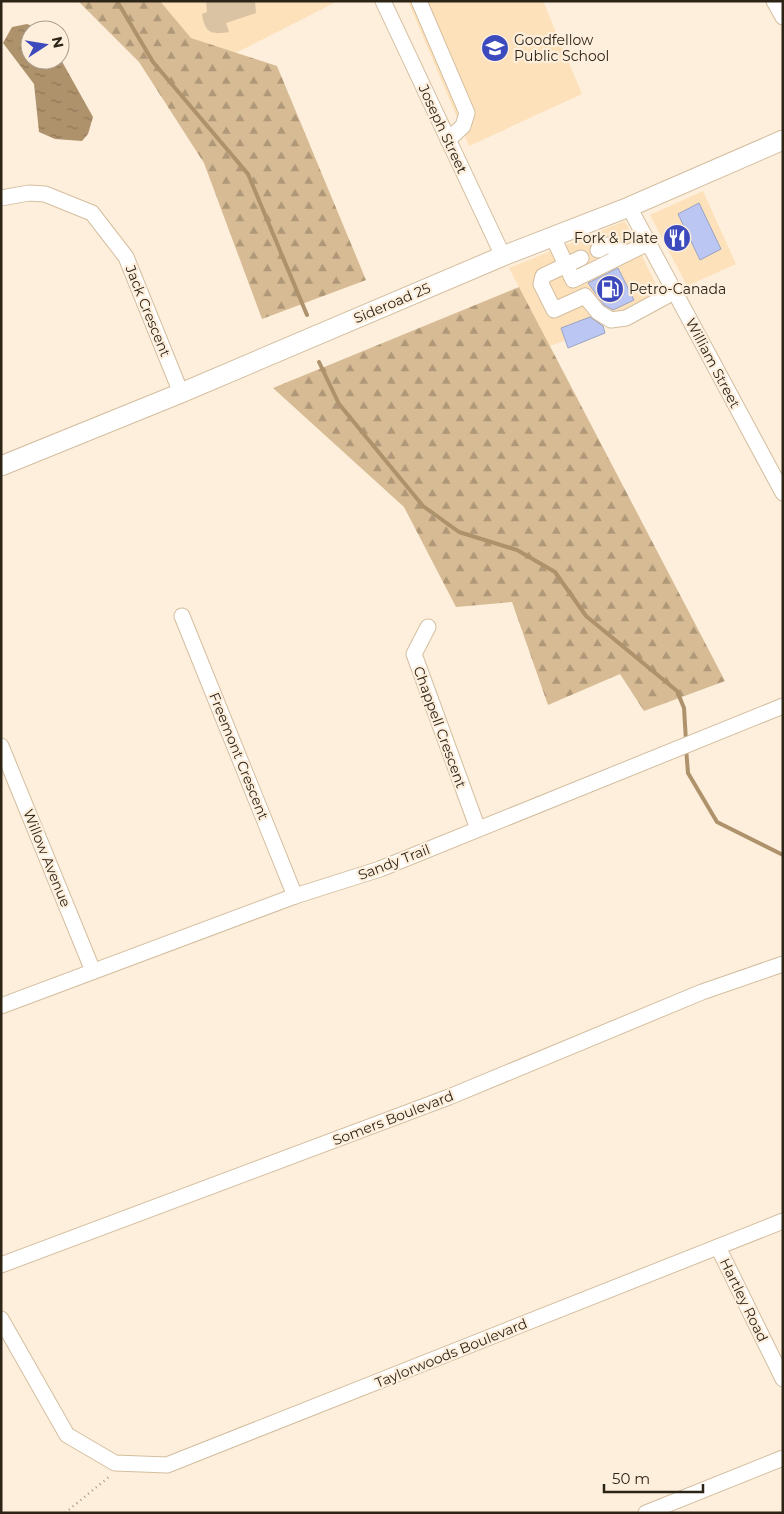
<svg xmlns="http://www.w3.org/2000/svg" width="784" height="1514" font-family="Montserrat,sans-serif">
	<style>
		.built { fill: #fde1ba }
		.forest { fill: url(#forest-firs) }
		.pitch { fill: #dac3a3 }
		.water { fill: url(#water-ripples) }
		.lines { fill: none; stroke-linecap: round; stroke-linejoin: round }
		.stream { stroke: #ae926c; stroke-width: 4 }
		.building { fill: #bbc7f2; stroke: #99a3c3 }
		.minor-casing { stroke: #d4be9f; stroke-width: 17 }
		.major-casing { stroke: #d4be9f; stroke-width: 21 }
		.path { stroke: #a89c8c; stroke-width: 2.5; stroke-dasharray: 1 4; stroke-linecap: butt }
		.minor { stroke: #fff; stroke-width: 15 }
		.major { stroke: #fff; stroke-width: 19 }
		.labels { text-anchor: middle; stroke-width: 4.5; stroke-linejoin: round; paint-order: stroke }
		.poi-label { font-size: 14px; fill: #2d2418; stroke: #fdefdc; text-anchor: start }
		.street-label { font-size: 14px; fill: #2d2418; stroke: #fdefdc }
	</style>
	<defs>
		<pattern id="forest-firs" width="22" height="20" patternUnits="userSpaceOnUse" patternTransform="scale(1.25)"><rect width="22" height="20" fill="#d7bb94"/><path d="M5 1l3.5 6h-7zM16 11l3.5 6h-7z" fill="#af9878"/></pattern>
		<pattern id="water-ripples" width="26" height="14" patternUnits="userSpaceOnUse" patternTransform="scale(1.25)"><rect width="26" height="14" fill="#ae926c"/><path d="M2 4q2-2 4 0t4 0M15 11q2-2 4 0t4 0" fill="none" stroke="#8e7758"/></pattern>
	</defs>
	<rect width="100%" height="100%" fill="#fdefdc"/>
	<g class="built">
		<path d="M160 1H338L236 53 191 38Z"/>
		<path d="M408 1H543L582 94 469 146Z"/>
		<path d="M703 191 736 264 687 286 650 215Z"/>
		<path d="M625 221 665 303 550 346 509 268Z"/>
	</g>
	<g class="forest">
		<path d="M78 1H160L191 38 277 66 366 280 262 319 204 163 139 62Z"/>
		<path d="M519 287 725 681 644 711 620 674 548 705 512 602 456 607 404 507 273 388Z"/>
	</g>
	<path class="pitch" d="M206 1H255L256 13 226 23 229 32C211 35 205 33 202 14L207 12Z"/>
	<path class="water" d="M27 24 43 30H30V60H60V58L93 117 88 134 82 141 55 139 39 132 34 84 3 43 12 27Z"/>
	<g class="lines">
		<g class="stream">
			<path d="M117 1 153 62 248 174 307 315"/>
			<path d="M319 362 339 404 423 506 459 532 517 550 555 572 586 616 677 691 684 708 686 741"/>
			<path d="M686 748 688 773 717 822 783 855"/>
		</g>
	</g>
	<g class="building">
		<path d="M699 203 721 249 700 260 678 214Z"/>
		<path d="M618 268 634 300 613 310 604 305 588 283Z"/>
		<path d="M590 317 603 326 605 333 568 348 561 328Z"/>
	</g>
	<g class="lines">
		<g class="minor-casing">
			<g id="minor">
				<path d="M383 1 503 256"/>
				<path d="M419 1 467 113 463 126 448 140"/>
				<path d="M774 1 783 17"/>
				<path d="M1 198 29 193 45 194 92 213 126 257 181 393"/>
				<path d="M629 207 783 493"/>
				<path d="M553 237 573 280 648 243"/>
				<path d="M598 250 608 245 626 254"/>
				<path d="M581 258 543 276 541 284 554 310 585 296 598 312 611 320 626 318 674 292"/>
				<path d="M182 616 295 896"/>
				<path d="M428 627 414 654 478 829"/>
				<path d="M1 746 93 971"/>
				<path d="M1 1006 295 896 380 869 783 706"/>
				<path d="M718 1247 783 1379"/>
				<path d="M1 1265 449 1097 702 992 783 964"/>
				<path d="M1 1319 67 1435 115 1463 167 1465 783 1221"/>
				<path d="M646 1513 783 1458"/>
			</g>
		</g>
		<g class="major-casing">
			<path id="major" d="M1 466 181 393 503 256 629 207 783 140"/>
		</g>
		<path class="path" d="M65 1513 110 1476"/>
		<use href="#minor" class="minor"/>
		<use href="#major" class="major"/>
	</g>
	<defs>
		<g id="school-disc" transform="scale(1.4375)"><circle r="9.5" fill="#3c4abd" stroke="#fdefdc"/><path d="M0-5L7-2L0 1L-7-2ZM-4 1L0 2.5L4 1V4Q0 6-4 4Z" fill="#fff"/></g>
		<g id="restaurant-disc" transform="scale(1.4375)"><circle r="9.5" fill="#3c4abd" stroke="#fdefdc"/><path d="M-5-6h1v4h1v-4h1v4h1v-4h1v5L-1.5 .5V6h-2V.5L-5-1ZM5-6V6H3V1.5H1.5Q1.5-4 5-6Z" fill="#fff"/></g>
		<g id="fuel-disc" transform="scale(1.4375)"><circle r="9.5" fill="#3c4abd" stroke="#fdefdc"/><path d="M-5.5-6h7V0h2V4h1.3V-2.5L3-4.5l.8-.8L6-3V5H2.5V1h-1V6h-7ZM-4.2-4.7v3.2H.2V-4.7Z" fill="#fff"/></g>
	</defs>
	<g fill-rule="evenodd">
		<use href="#school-disc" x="495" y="48"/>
		<use href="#restaurant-disc" x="677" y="238"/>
		<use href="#fuel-disc" x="610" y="289"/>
	</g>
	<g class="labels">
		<g class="poi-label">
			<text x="514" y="45">Goodfellow<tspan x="514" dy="16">Public School</tspan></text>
			<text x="658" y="243" text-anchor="end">Fork &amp; Plate</text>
			<text x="629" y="294">Petro-Canada</text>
		</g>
		<g class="street-label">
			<text transform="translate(443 129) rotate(65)" y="5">Joseph Street</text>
			<text transform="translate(392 303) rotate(-23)" y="5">Sideroad 25</text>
			<text transform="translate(148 311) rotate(68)" y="5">Jack Crescent</text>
			<text transform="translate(713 363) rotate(62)" y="5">William Street</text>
			<text transform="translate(440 727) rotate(70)" y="5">Chappell Crescent</text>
			<text transform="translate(239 756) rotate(68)" y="5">Freemont Crescent</text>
			<text transform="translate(47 858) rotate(68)" y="5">Willow Avenue</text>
			<text transform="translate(394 862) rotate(-21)" y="5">Sandy Trail</text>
			<text transform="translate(393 1118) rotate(-21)" y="5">Somers Boulevard</text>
			<text transform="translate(744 1300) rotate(64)" y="5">Hartley Road</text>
			<text transform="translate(451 1353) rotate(-22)" y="5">Taylorwoods Boulevard</text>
		</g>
	</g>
	<rect width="784" height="1514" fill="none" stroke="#2d2418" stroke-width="5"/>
	<g transform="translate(45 45) rotate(78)"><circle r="24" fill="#fdefdc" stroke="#aa9e8e"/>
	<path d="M0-4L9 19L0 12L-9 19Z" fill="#3c4abd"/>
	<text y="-8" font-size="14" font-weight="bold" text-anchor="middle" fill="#2d2418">N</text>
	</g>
	<path d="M604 1484v8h99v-8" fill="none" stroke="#2d2418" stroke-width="2.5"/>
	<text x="612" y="1484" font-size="15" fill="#2d2418" stroke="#fdefdc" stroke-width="4" paint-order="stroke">50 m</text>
</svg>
